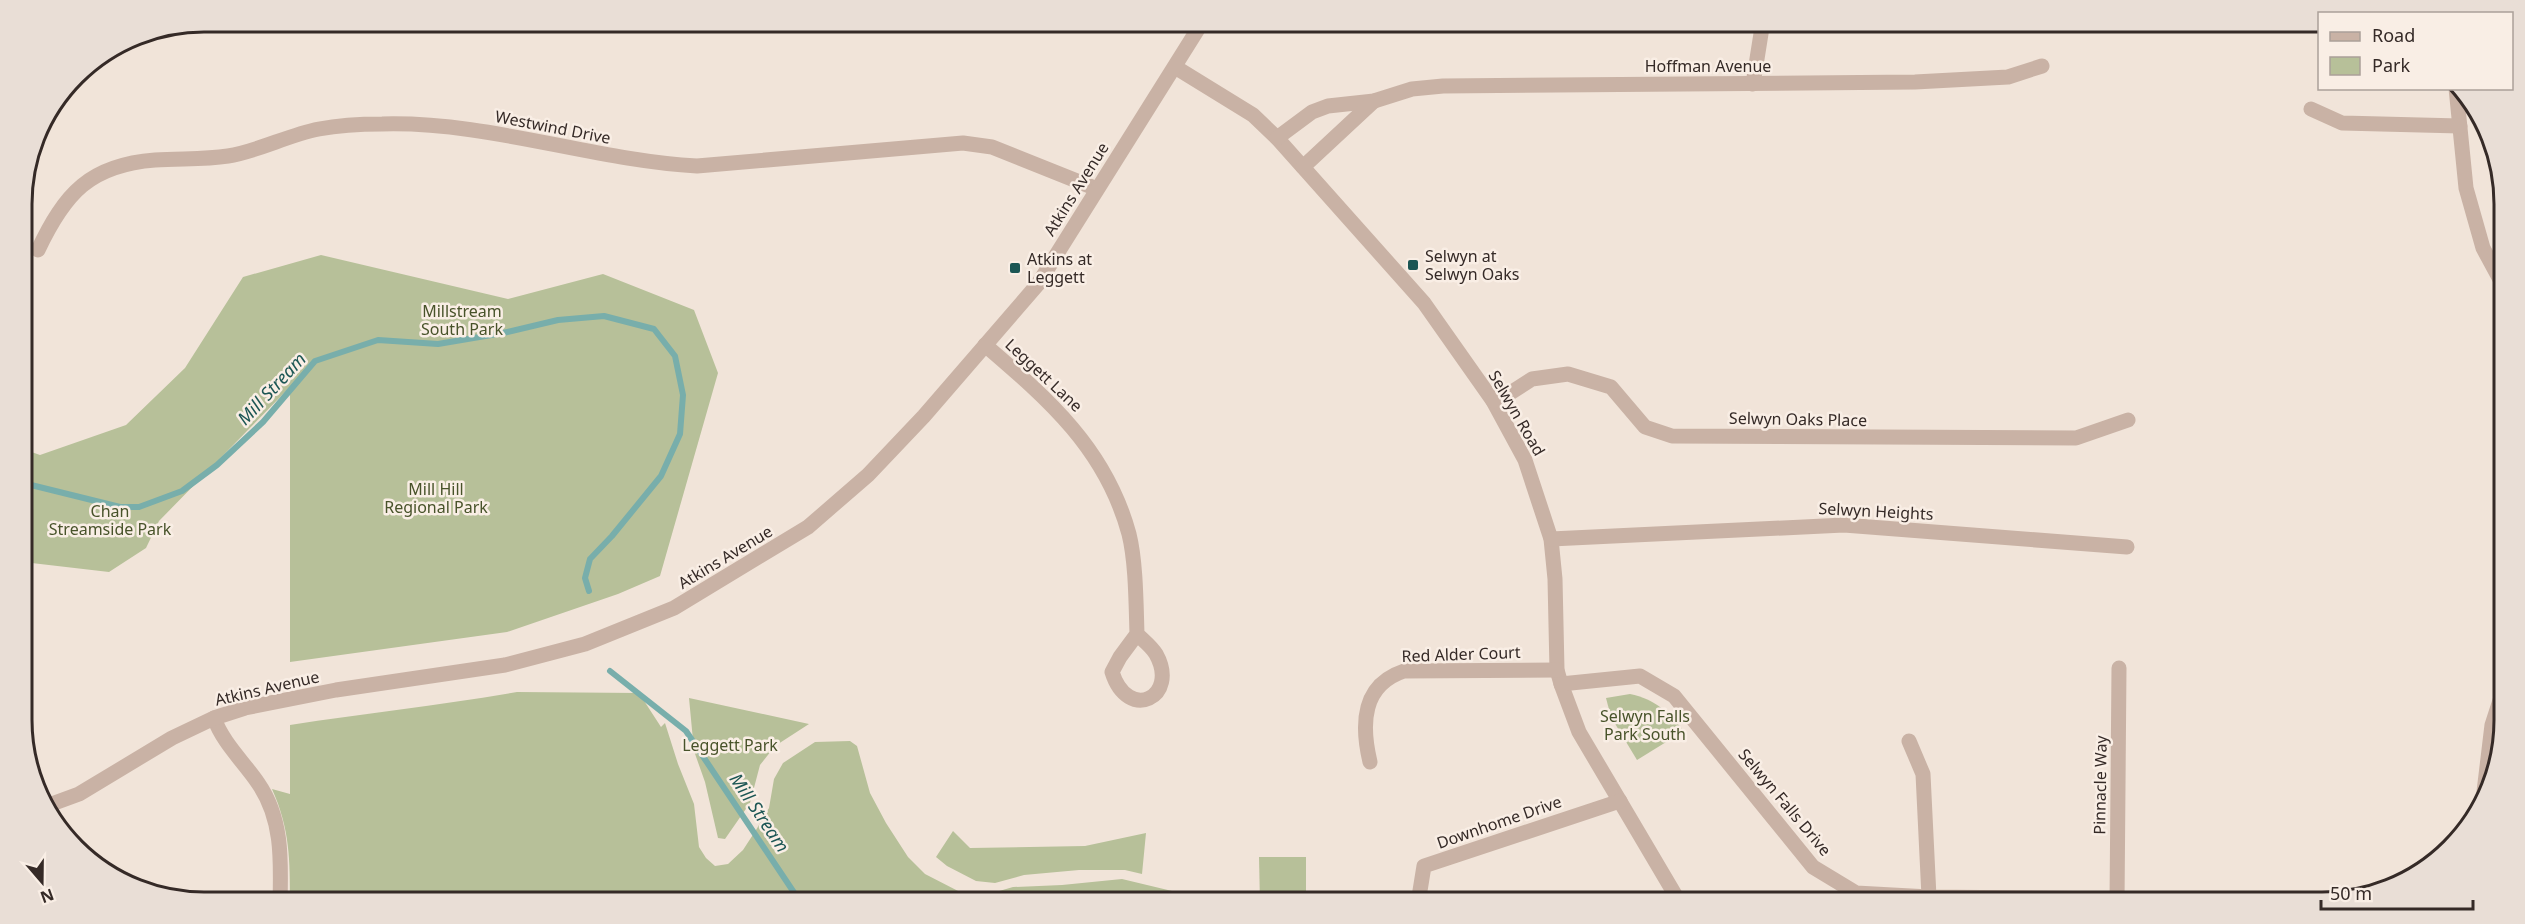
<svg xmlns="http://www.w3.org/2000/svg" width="2525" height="924" font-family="'Noto Sans',sans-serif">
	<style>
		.green { fill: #b7c099 }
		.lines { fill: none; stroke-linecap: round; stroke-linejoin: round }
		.stream { stroke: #78aeab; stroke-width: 6 }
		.minor { stroke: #c9b2a5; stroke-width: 15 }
		.poi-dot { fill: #1c5654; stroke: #f9eee5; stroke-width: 2 }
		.labels { text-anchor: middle; stroke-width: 5; stroke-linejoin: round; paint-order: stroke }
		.street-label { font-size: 16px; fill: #352a27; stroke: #f9eee5 }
		.poi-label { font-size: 16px; fill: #352a27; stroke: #f9eee5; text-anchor: start }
		.park-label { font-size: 16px; fill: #48532a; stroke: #f9eee5 }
		.water-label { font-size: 18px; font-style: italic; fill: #1c5654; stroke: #f9eee5 }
		.rim { fill: none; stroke: #352a27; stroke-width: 3 }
	</style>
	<rect width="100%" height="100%" fill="#f1e4d9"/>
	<g class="green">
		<path d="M321 255 508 299 603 274 694 310 718 373 660 576 618 594 507 632 290 662V387L159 521 146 548 109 572 23 562V449L40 455 126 425 185 368 243 277Z"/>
		<path d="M517 692 639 693 661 727 665 723 678 764 694 804 699 847 706 858 715 866 728 864 743 850 756 830 769 808 774 779 783 763 815 742 850 741 857 746 870 793 886 823 908 857 925 874 962 893 982 896 1013 887 1062 885 1122 879 1172 891 1200 903H290C290 860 290 829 272 789L290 794V725C366 713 442 705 517 692Z"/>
		<path d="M1630 694C1655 699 1668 712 1684 731L1637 760 1611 717 1606 698Z"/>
		<path d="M689 698 809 724 775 746 760 765 750 803 725 839 718 838 705 782 694 751Z"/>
		<path d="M953 831 970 848 1085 846 1146 833 1142 874 1125 870H1079L1024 875 995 883 976 881 947 866 936 857Z"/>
		<path d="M1259 857H1306V903H1260Z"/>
	</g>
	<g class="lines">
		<g class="stream">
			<path d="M23 483 120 507H139L182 491 217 465 263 422 315 361 378 340 438 344 503 333 558 320 604 316 654 329 675 356 683 395 680 434 661 476 612 536 590 559 585 578 589 591"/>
			<path d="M610 671 686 731 801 903"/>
		</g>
		<g class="minor">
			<path d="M1175 67 1253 115 1277 138 1424 303 1493 401 1525 460 1551 539 1555 579 1557 670 1561 684 1579 732 1680 903"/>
			<path d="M1753 84 1763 21"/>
			<path d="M2456 88 2466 188 2483 248 2503 285"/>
			<path d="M2311 109 2342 123 2460 126"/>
			<path d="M1277 138 1312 112 1328 106 1374 101 1412 89 1443 86 1915 82 2008 77 2042 66"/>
			<path d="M1303 167 1374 101"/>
			<path d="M38 250C65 193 90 165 155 160 179 158 203 160 228 156 259 151 288 135 319 129 340 125 361 124 382 124 488 121 592 160 697 166L963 143 992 147 1097 189"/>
			<path d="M985 345C1049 400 1106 449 1129 534 1136 562 1136 604 1137 634L1120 657 1112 672C1128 723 1180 697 1156 654 1152 647 1143 640 1137 634"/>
			<path d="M1493 401 1504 397 1532 379 1568 374 1611 387 1645 427 1672 436 2076 438 2128 420"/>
			<path d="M1551 539 1844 525 2127 547"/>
			<path d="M1561 684 1640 676 1674 696 1813 867 1856 893 1929 897 2117 899"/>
			<path d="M214 718C223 743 243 761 258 783 283 819 281 861 280 903"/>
			<path d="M1909 741 1923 774 1929 897"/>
			<path d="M1370 762C1361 724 1362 685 1404 671L1557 670"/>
			<path d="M2483 800 2492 725 2504 688"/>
			<path d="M49 805 79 794 172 738 214 718 245 708 336 690 505 665 585 644 674 608 808 527 868 475 924 416 1038 284 1203 21"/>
			<path d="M1418 903 1424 866 1620 801"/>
			<path d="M2117 903 2119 668"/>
		</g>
	</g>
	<g class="poi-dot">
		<rect x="1407" y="259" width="12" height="12" rx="3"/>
		<rect x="1009" y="262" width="12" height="12" rx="3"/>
	</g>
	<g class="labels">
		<g class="street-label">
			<text x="1708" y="72">Hoffman Avenue</text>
			<text transform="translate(553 127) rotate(11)" y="6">Westwind Drive</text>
			<text transform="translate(1076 189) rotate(-58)" y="6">Atkins Avenue</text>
			<text transform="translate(1044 375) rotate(43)" y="6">Leggett Lane</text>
			<text transform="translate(1517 413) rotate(60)" y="6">Selwyn Road</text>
			<text transform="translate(1798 419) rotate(1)" y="6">Selwyn Oaks Place</text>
			<text transform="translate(1876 511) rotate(3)" y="6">Selwyn Heights</text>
			<text transform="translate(725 557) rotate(-31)" y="6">Atkins Avenue</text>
			<text transform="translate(1461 654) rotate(-2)" y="6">Red Alder Court</text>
			<text transform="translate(267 688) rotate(-13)" y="6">Atkins Avenue</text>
			<text transform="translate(2100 785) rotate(-89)" y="6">Pinnacle Way</text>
			<text transform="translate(1785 802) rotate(50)" y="6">Selwyn Falls Drive</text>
			<text transform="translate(1499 822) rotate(-19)" y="6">Downhome Drive</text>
		</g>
		<g class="poi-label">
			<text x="1425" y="262">Selwyn at<tspan x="1425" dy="18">Selwyn Oaks</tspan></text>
			<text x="1027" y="265">Atkins at<tspan x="1027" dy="18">Leggett</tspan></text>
		</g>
		<g class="park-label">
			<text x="462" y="317">Millstream<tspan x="462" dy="18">South Park</tspan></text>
			<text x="436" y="495">Mill Hill<tspan x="436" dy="18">Regional Park</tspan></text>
			<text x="110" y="517">Chan<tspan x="110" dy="18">Streamside Park</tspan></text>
			<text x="1645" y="722">Selwyn Falls<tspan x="1645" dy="18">Park South</tspan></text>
			<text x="730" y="751">Leggett Park</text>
		</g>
		<g class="water-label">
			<text transform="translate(272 389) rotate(-47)" y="6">Mill Stream</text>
			<text transform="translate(759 813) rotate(56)" y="6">Mill Stream</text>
		</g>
	</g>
	<path d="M0 0H2525V924H0ZM204 32H2322A172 172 0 0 1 2494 204V720A172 172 0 0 1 2322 892H204A172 172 0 0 1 32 720V204A172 172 0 0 1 204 32Z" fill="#e9ded6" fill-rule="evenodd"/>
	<path class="rim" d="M204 32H2322A172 172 0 0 1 2494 204V720A172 172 0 0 1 2322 892H204A172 172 0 0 1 32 720V204A172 172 0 0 1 204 32Z"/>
	<rect x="2318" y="12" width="195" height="78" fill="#f9eee5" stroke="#aba099" stroke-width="1.5"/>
	<rect x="2330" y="32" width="30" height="9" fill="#c9b2a5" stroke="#aba099" stroke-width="1.5"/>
	<text x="2372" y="42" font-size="18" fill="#352a27">Road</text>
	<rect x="2330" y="57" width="30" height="18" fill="#b7c099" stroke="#aba099" stroke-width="1.5"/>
	<text x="2372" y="72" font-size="18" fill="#352a27">Park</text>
	<g transform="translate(42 882) rotate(160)" stroke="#f9eee5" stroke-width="4.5" paint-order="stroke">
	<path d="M0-4.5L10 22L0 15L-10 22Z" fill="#352a27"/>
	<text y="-9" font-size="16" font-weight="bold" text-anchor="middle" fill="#352a27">N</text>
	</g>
	<path d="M2321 900v9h152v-9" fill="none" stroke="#352a27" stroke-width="3"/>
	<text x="2330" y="900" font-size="18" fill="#352a27" stroke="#f9eee5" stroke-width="4.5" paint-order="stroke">50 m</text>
</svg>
